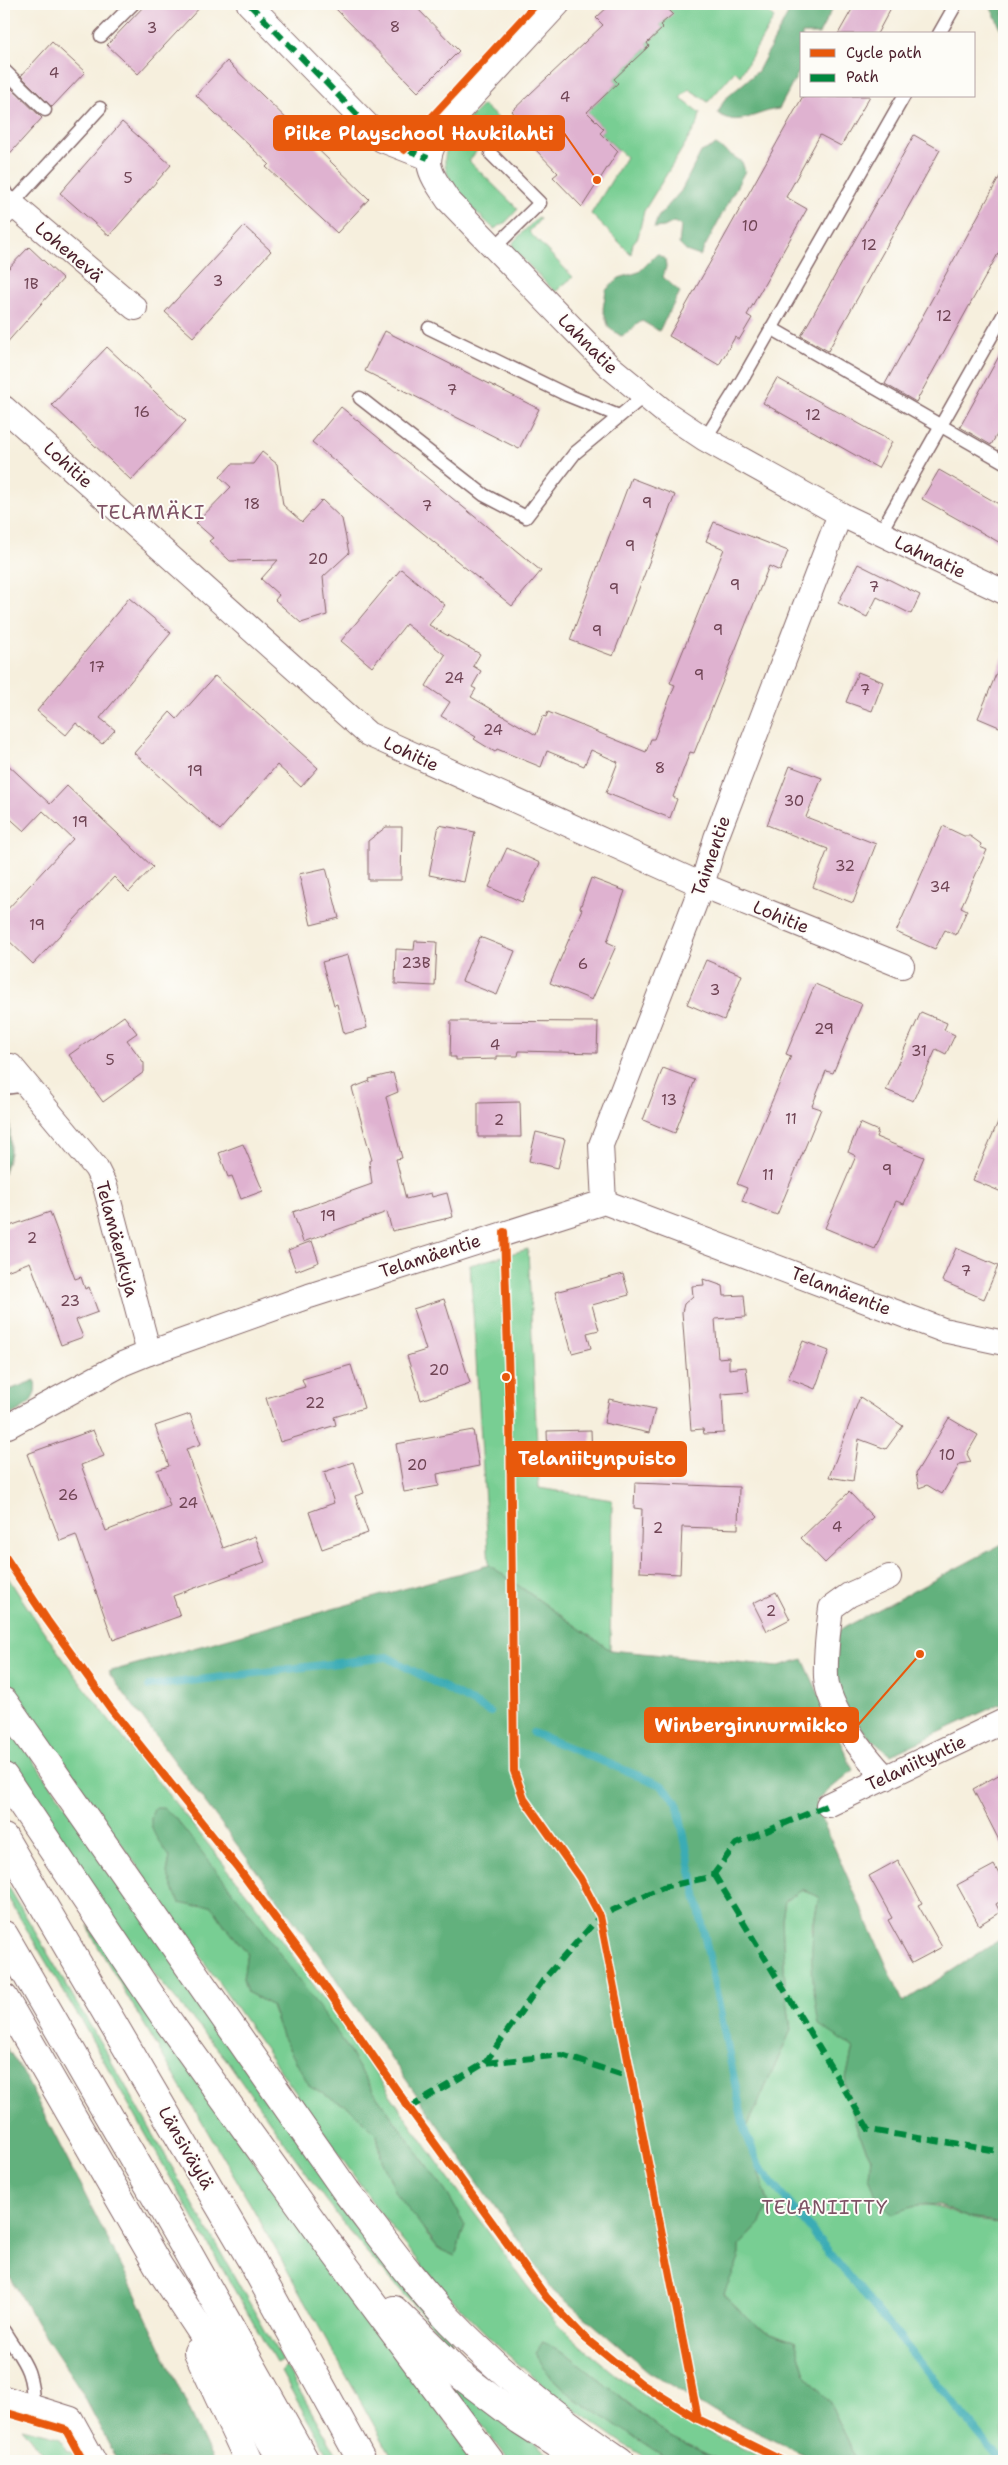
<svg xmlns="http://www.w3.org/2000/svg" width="1008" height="2465" font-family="'Shantell Sans',sans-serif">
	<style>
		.green { fill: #78ce93; stroke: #61765f; fill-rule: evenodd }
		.forest { fill: #62b17d; stroke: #566854 }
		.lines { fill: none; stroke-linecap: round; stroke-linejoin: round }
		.stream { stroke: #3bacb5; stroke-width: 8 }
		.building { fill: #dfb2d0 }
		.service-casing { stroke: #866869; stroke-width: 15 }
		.minor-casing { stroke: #866869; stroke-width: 26 }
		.motorway-casing { stroke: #866869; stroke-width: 30 }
		.service { stroke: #fff; stroke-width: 12 }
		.minor { stroke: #fff; stroke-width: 24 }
		.motorway { stroke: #fff; stroke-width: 28 }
		.quiet { stroke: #00873e; stroke-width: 6; stroke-dasharray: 12 6; stroke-linecap: butt }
		.cycleway-casing { stroke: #fdfcf7; stroke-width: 11 }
		.cycleway { stroke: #e8590c; stroke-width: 8 }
		.labels { text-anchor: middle; stroke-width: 4; stroke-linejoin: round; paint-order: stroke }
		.number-label { font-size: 15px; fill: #6f4454 }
		.street-label { font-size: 18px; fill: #4a1f2b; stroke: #fdfcf7 }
		.neighbourhood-label { font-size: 19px; letter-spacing: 1px; fill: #7e5265; stroke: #fdfcf7 }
		.leader { fill: none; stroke: #e8590c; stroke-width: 2 }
		.callout-dot { fill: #e8590c; stroke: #fdfcf7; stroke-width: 2 }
		.callout { fill: #e8590c; stroke: #e8590c; stroke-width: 2 }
		.callout-label { font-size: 19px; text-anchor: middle; font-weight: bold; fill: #fff }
	</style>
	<rect width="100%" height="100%" fill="#fdfcf7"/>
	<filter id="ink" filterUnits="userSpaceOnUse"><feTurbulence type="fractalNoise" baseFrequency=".02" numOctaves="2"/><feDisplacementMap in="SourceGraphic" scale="10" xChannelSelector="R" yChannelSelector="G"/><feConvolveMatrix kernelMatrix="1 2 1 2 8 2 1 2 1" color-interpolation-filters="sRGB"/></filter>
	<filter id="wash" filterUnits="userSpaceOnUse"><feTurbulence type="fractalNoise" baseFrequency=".0096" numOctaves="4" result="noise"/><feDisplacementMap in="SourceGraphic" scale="20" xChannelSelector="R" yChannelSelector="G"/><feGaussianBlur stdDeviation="1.12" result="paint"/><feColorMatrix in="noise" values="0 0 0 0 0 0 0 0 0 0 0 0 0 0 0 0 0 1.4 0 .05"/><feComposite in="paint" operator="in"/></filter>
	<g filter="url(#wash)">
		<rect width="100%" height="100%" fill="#f6efdd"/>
		<g class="green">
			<path d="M663 4H759L774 18 740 76 735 71 708 102 689 89 680 98 700 113 698 123 644 211 638 237 633 243 631 254 591 214 626 157 600 133 604 129 587 112 618 83 614 79 649 46 647 43 663 28 660 25 672 14Z"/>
			<path d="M483 105 500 120 469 161 518 209 506 222 494 229C474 209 430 176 450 143 458 128 471 117 483 105Z"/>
			<path d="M538 217 540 219 529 232 573 277 555 292 512 248 514 241Z"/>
			<path d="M528 1249 539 1488 612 1500 610 1650 489 1565 470 1265Z"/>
			<path d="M4 1571C81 1695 179 1803 266 1919 341 2020 409 2126 484 2226 512 2264 538 2306 573 2338 606 2368 644 2398 683 2420 711 2435 741 2447 769 2461H721L669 2436 567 2354 542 2342 543 2368 574 2398 673 2461H652L624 2444 560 2399 530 2374 501 2349 436 2283 380 2213 4 1676ZM170 1857 341 2038 371 2088 448 2195 465 2225 455 2256 439 2249 427 2235 382 2160 377 2135 350 2108 310 2086 282 2036 271 2005 247 1992 243 1979 247 1952 225 1926 211 1904 194 1906 167 1873Z"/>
			<path d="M4 1720 452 2340 450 2342 445 2340 361 2246 325 2200 226 2059 156 1976 130 1941 4 1754Z"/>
			<path d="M4 1879 127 2088 282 2360 276 2363 84 2026 4 1891Z"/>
			<path d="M802 1889 819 1897 812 1929 853 2047 845 2085 858 2132 871 2158 869 2176 908 2208C936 2200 944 2210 969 2218 979 2221 993 2223 1004 2223V2461H854L849 2443 829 2401 805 2374 795 2341C757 2330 749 2323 724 2293 729 2275 739 2265 739 2246L761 2223 769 2204 745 2132 791 2030 785 1985 782 1919 785 1901Z"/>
			<path d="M88 1925 315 2249 372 2327 477 2461H394L251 2205 93 1938Z"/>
			<path d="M286 2367 340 2461H331L281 2372Z"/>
			<path d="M445 2375 558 2461H510L448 2383Z"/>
			<path d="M22 2428 59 2437 68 2452H73L79 2461H49Z"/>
		</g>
		<g class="forest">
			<path d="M793 4H835L819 34H802V66L779 109C757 111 737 129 718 113L724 100 758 71Z"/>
			<path d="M989 4H1004V35Z"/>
			<path d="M716 145 742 162 745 171 700 256 686 251 679 244 681 226 674 222 664 227 654 228 658 217 681 191 701 152Z"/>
			<path d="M657 254 665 259 666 267 663 277 680 292 659 331 642 321C633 326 631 333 621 336L609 328 603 309 606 290 619 278 639 272Z"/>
			<path d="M4 1100 10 1103V1153L4 1173Z"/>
			<path d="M35 1380C39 1403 22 1409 4 1418V1392Z"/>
			<path d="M1004 1543V1702L891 1755C865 1737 839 1708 836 1674 835 1660 836 1646 836 1632Z"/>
			<path d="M489 1565 610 1650 779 1666 803 1659 853 1770 816 1801 823 1822 903 2002 1004 1937V2223L969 2218 940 2205 921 2204 892 2214 878 2202 869 2176 871 2158 858 2132 845 2084 853 2047 819 2025C811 1977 808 1944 819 1897L802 1889 785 1901 782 1919 785 1985 791 2030 745 2132 769 2204 761 2223 739 2246V2259L724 2293C749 2323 757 2330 795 2341L805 2374 829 2401 849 2443 854 2461H818L714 2412 648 2371 553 2290 317 1952 108 1672Z"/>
			<path d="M155 1808H163L176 1819 262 1929 341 2038 371 2088 448 2195 465 2225 455 2256 439 2249 396 2193 382 2160 377 2135 350 2108 310 2087 282 2036 271 2005 247 1992 243 1979 247 1952 225 1926 211 1905 194 1906 179 1903 167 1873 170 1857C160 1842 143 1826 155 1808Z"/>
			<path d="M4 2044 20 2067 135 2293 213 2461H118L79 2387 39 2327 4 2266Z"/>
			<path d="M543 2342 567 2354 669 2436 721 2461H673L668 2459 574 2398 543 2368 535 2353Z"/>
		</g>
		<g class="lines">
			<g class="stream">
				<path d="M149 1686 387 1657 490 1712"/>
				<path d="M533 1733 661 1785 677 1802 745 2132 760 2168 1001 2461"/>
			</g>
		</g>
		<g id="blocks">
			<g class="building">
				<path d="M146 4H203L138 74 107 45Z"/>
				<path d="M331 4H413L459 51 418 92Z"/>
				<path d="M611 4H663L673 14 660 25 663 28 647 43 649 46 614 79 618 83 587 112 604 129 600 133 618 151 582 207 553 177 558 173 509 122 515 115 512 111 603 25 596 18Z"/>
				<path d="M855 4H893L877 34H838Z"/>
				<path d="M52 42 85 72 52 107 21 76Z"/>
				<path d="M227 61 369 199 337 233 266 167 269 164 196 95Z"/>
				<path d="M10 87 42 118 4 160V95Z"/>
				<path d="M803 96H870L841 146 820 135 786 197 807 209 747 315 752 318 739 340 735 337 719 365 669 336Z"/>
				<path d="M122 122 171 165 109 236 60 193Z"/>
				<path d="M914 135 940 150 828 351 801 336Z"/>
				<path d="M1004 169V243L916 402 885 384Z"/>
				<path d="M244 226 271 251 193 337 165 312Z"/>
				<path d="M29 247 63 279 4 346V273Z"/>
				<path d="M385 331 539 409 519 449 365 371Z"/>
				<path d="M107 347 186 421 131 480 52 405Z"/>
				<path d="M1004 347V422L991 445 960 427Z"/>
				<path d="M777 378 892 442 878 468 763 403Z"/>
				<path d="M341 407 541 571 512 606 312 442Z"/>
				<path d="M262 452 277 464 283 505 302 522 322 500 342 519 349 553 323 577 327 615 301 623 275 600 279 595 261 579 278 560 230 561 209 541 213 538 196 523 231 487 220 477 232 464H253Z"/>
				<path d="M939 470 1004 507V545L922 499Z"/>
				<path d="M631 478 675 495 613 656 570 640Z"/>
				<path d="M714 522 788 551 780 571 769 566 694 753 690 752 673 797 677 799 670 818 606 793 618 762 591 750 584 766 547 751 541 767 497 749 495 752 474 739 476 737 441 716 450 702 426 686 445 655 406 624 372 667 341 641 401 569 445 605 429 625 480 654 473 666 481 671 472 687 476 689 471 697 536 735 543 716 546 717 548 712 646 752 651 739H654L675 685 670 683 724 549 706 541Z"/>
				<path d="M858 564 920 595 911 614 877 597 867 617 838 603Z"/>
				<path d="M129 598 171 633 100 718 115 730 102 744 76 723 66 735 37 711Z"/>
				<path d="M1004 655V729L978 718Z"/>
				<path d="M858 672 883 682 872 711 846 702Z"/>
				<path d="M215 676 318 768 301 787 277 765 220 830 134 753 170 712 177 719Z"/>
				<path d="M4 761 50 804 67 786 153 867 129 892 114 877 33 964 4 936V913L73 839 43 811 24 831 4 813Z"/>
				<path d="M790 766 822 778 806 817 876 844 853 903 813 887 828 849 767 825Z"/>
				<path d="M439 825 475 832 464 882 429 875Z"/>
				<path d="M943 826 964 836H970L981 844 980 847 987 850 961 907 967 910 956 935 945 930 935 949 896 932Z"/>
				<path d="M386 827H402L401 880H368V841Z"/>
				<path d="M507 848 540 863 522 902 489 887Z"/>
				<path d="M326 868 339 918 311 925 299 874Z"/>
				<path d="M591 878 625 891 607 942 616 946 592 1000 550 983 582 909 580 908Z"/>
				<path d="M480 937 515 951 497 995 462 981Z"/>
				<path d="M415 941 437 942 435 986 395 984 396 949 414 950Z"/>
				<path d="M348 955 367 1028 344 1034 337 1004 334 1005 322 962Z"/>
				<path d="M706 960 742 975 724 1020 687 1004Z"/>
				<path d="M815 984 862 1004 833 1073 826 1071 812 1106 821 1109 777 1215 742 1201 747 1188 737 1184 791 1056 786 1054Z"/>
				<path d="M921 1012 947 1023 944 1030 955 1035 946 1054 936 1049 913 1101 886 1090Z"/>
				<path d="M124 1016 137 1033 127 1040 144 1063V1072L103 1102 69 1055Z"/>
				<path d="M451 1021 598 1022 597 1053 519 1051 518 1056H497V1059L456 1060V1057H450Z"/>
				<path d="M663 1068 695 1080 675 1133 643 1120Z"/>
				<path d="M393 1073 398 1092 386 1097 402 1158 396 1159 406 1199 431 1193 432 1197 447 1193 453 1217 392 1231 387 1212 303 1242 293 1212 372 1184 369 1161 372 1160 352 1088 370 1081 369 1079Z"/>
				<path d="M520 1102 521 1137H478V1103Z"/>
				<path d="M1004 1108V1193L973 1180Z"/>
				<path d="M860 1123 878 1131 876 1137 924 1157 904 1204 896 1201 875 1249 825 1228 856 1156 848 1152Z"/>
				<path d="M536 1132 565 1139 558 1168 529 1161Z"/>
				<path d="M243 1144 263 1191 241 1199 232 1176 228 1177 219 1153Z"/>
				<path d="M50 1212 75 1279 81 1277 85 1289 89 1287 98 1312 76 1320 83 1337 61 1345 30 1262 4 1272V1228Z"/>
				<path d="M312 1241 319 1262 296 1271 288 1250Z"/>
				<path d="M956 1248 998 1266 984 1299 942 1281Z"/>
				<path d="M623 1274 629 1295 592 1305 599 1330 587 1333 591 1348 572 1353 555 1292Z"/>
				<path d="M703 1279 723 1286 724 1296 744 1295 746 1317 715 1319 718 1358 729 1357V1369L746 1367 749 1392 722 1394 724 1433 704 1434 703 1429 691 1430 682 1312 684 1304 693 1296 692 1286 704 1285Z"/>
				<path d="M444 1299 470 1383 421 1400 407 1356 426 1350 413 1309Z"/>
				<path d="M803 1341 829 1351 815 1389 788 1378Z"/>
				<path d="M351 1365 364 1408 334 1417 336 1425 280 1442 266 1398 305 1387 302 1379Z"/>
				<path d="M860 1397 903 1426 886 1449 859 1439 853 1481 829 1477Z"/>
				<path d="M609 1399 655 1409 649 1433 604 1423Z"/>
				<path d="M190 1414 201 1444 186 1449 223 1548 255 1536 265 1562 173 1596 180 1616 113 1640 76 1535 60 1541 27 1454 93 1430 104 1456 81 1465 106 1531 170 1506 157 1470 169 1466 155 1426Z"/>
				<path d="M949 1418 978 1435 967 1454 971 1462 960 1464 942 1494 927 1485 919 1488 916 1473Z"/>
				<path d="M473 1430 479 1466 437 1474 439 1486 404 1492 396 1444Z"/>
				<path d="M591 1430 592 1459 548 1460 547 1431Z"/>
				<path d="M353 1462 364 1493 355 1496 368 1533 322 1549 309 1512 334 1503 324 1472Z"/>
				<path d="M635 1483 739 1487 738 1529 682 1527 680 1574 640 1572 642 1509 634 1508Z"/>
				<path d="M849 1492 873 1517 825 1563 801 1538Z"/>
				<path d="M776 1592 790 1619 767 1631 753 1603Z"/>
				<path d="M1004 1772V1850L973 1789Z"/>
				<path d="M898 1860 922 1903 918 1905 942 1947 912 1963 888 1920 892 1918 869 1876Z"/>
				<path d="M994 1865 1004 1883V1899L996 1904 1000 1912 979 1925 957 1885Z"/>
			</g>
		</g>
	</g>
	<g filter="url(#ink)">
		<use href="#blocks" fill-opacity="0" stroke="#866869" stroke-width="1"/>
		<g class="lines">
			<g class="service-casing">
				<g id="service">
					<path d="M939 34 956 4"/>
					<path d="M101 36 133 4"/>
					<path d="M4 70 45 110"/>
					<path d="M491 154 540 203 494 248"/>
					<path d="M4 190 12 204 100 108"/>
					<path d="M429 328 567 395 619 416"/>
					<path d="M771 328 1004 462"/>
					<path d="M360 398 484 495 526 517 575 453 644 396"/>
					<path d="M705 439 742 380 904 96"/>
					<path d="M880 533 1004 314"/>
					<path d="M4 1088 27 1085"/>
					<path d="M4 2331C22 2361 33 2367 33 2406"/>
				</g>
			</g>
			<g class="minor-casing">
				<g id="minor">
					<path d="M249 4 382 140 428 158"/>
					<path d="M558 4 443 128C421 161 427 169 448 200L609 366 666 413 705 439 840 514 1004 592"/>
					<path d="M4 213 12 204 135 308"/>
					<path d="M4 408 368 734 702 885 902 966"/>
					<path d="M11 1066 96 1168 105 1186 149 1353"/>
					<path d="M604 1202 601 1145 702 885 716 838 840 514"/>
					<path d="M8 1426 122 1364 149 1353 309 1296 604 1202 943 1330 1004 1343"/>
					<path d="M886 1778C865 1756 828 1709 826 1677 825 1655 828 1631 831 1608L849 1595 889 1577"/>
					<path d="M828 1805 1004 1721"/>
					<path d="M4 2398 71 2419 94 2461"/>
				</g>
			</g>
			<g class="motorway-casing">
				<g id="motorway">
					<path d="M4 1702 346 2191C380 2235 412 2281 450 2321 503 2376 558 2419 620 2461"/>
					<path d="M4 1777 163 2014 327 2242 490 2461"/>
					<path d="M4 1838 252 2261 362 2461"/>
					<path d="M4 1935 187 2251 305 2461"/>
					<path d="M4 1998 159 2267 243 2395 283 2461"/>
					<path d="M394 2310 458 2373 520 2420 584 2461"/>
					<path d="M198 2352 249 2461"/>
				</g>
			</g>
			<use href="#service" class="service"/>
			<use href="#minor" class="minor"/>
			<use href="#motorway" class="motorway"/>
			<g class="quiet">
				<path d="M249 4 382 140 428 158"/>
				<path d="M714 1874 869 2130 1004 2152"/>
				<path d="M485 2063 544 1979 600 1916 663 1887 706 1878 714 1874 736 1844 828 1805"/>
				<path d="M409 2108 485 2063 562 2055 632 2078"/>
			</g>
			<g class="cycleway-casing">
				<g id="cycleway">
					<path d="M404 150 421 129 536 4"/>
					<path d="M504 1232 510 1415 514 1771 524 1799 580 1878 600 1916 698 2419"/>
					<path d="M4 1555 47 1620 111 1709 238 1868 315 1972 409 2108 547 2298 585 2338 643 2385 698 2419 783 2461"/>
					<path d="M4 2412 66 2430 83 2461"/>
				</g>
			</g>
			<use href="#cycleway" class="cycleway"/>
		</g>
	</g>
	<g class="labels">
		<g class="number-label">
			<text x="395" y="32">8</text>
			<text x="152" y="33">3</text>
			<text x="54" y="78">4</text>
			<text x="565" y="102">4</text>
			<text x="128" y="183">5</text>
			<text x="750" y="231">10</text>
			<text x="869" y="250">12</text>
			<text x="218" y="286">3</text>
			<text x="31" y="289">1B</text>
			<text x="944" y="321">12</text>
			<text x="452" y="395">7</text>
			<text x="142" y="417">16</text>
			<text x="813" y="420">12</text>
			<text x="647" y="508">9</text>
			<text x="252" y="509">18</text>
			<text x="427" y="511">7</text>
			<text x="630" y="551">9</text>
			<text x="318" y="564">20</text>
			<text x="735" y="590">9</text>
			<text x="874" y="592">7</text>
			<text x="614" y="594">9</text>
			<text x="718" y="635">9</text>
			<text x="597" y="636">9</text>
			<text x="97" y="672">17</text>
			<text x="699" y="680">9</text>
			<text x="454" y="683">24</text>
			<text x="865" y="695">7</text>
			<text x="493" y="735">24</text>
			<text x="660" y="773">8</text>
			<text x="195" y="776">19</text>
			<text x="794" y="806">30</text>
			<text x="80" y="827">19</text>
			<text x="845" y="871">32</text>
			<text x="940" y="892">34</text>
			<text x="37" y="930">19</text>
			<text x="416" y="968">23B</text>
			<text x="583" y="969">6</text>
			<text x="715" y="995">3</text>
			<text x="824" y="1034">29</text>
			<text x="495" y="1050">4</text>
			<text x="919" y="1056">31</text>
			<text x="110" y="1065">5</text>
			<text x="669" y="1105">13</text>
			<text x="791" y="1124">11</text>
			<text x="499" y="1125">2</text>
			<text x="887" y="1175">9</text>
			<text x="768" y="1180">11</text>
			<text x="328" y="1221">19</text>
			<text x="32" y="1243">2</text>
			<text x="966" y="1276">7</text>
			<text x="70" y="1306">23</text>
			<text x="439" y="1375">20</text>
			<text x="315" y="1408">22</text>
			<text x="947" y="1460">10</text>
			<text x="417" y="1470">20</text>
			<text x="68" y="1500">26</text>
			<text x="188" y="1508">24</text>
			<text x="837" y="1532">4</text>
			<text x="658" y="1533">2</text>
			<text x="771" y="1616">2</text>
		</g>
		<g class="street-label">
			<text transform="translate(69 252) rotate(40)" y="6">Lohenevä</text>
			<text transform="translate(588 344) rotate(45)" y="6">Lahnatie</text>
			<text transform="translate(68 465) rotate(42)" y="6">Lohitie</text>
			<text transform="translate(930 557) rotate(25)" y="6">Lahnatie</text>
			<text transform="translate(411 754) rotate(25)" y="6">Lohitie</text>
			<text transform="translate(711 856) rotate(-71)" y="6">Taimentie</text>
			<text transform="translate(781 917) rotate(22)" y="6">Lohitie</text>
			<text transform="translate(117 1239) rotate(75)" y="6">Telamäenkuja</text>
			<text transform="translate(430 1256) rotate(-18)" y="6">Telamäentie</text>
			<text transform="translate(841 1291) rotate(21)" y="6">Telamäentie</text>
			<text transform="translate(916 1763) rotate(-25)" y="6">Telaniityntie</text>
			<text transform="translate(186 2148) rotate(60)" y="6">Länsiväylä</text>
		</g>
		<g class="neighbourhood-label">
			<text x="151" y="519">TELAMÄKI</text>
			<text x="825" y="2214">TELANIITTY</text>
		</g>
	</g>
	<path class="leader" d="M597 180L564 133M506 1377L508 1459M920 1654L858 1725"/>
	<g class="callout-dot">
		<circle cx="597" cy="180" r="5"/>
		<circle cx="506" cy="1377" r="5"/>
		<circle cx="920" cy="1654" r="5"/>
	</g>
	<g class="callout">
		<rect x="274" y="116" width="290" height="34" rx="5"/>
		<rect x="508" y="1442" width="178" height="34" rx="5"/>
		<rect x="645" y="1708" width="213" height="34" rx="5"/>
	</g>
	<g class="callout-label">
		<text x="419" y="140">Pilke Playschool Haukilahti</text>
		<text x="597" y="1465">Telaniitynpuisto</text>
		<text x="751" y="1732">Winberginnurmikko</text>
	</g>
	<rect width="1008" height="2465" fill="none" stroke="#fdfcf7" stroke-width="20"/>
	<rect x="800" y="32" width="175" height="65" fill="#fdfcf7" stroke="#b5a4a5"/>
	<rect x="810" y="49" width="25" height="8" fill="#e8590c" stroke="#b5a4a5"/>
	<text x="846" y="58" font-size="15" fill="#4a1f2b">Cycle path</text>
	<rect x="810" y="74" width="25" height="8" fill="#00873e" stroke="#b5a4a5"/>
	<text x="846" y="82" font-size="15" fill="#4a1f2b">Path</text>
</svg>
